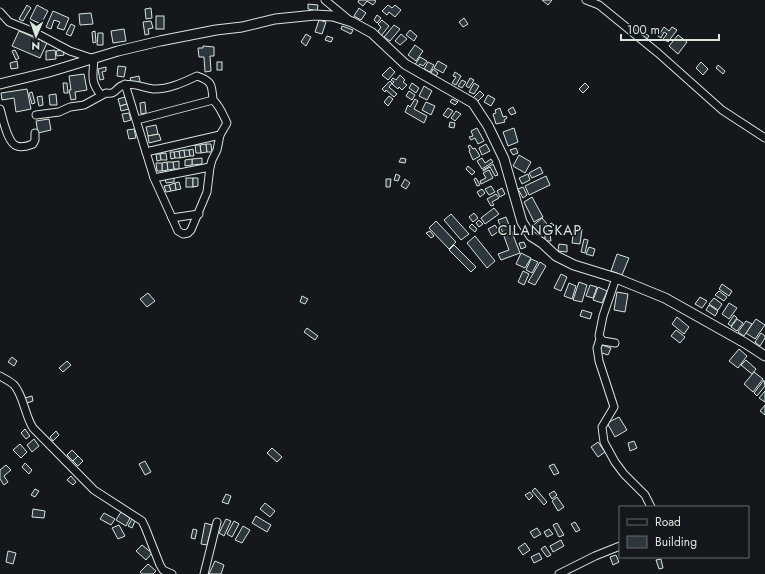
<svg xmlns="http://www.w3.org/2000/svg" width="765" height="574" font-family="Jost,sans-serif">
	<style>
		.building { fill: #2c363c; stroke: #d8e6dc }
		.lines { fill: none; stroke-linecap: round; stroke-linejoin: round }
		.minor-casing { stroke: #d8e6dc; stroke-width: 9 }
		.major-casing { stroke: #d8e6dc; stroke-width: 11 }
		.minor { stroke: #14181c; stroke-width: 7 }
		.major { stroke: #14181c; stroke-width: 9 }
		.labels { text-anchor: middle; stroke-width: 3; stroke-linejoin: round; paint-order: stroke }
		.quarter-label { font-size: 14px; letter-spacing: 1px; fill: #d8e6dc; stroke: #14181c }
	</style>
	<rect width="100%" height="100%" fill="#14181c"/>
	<g class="building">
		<path d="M359 0H374L376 1 373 5 367 1 363 6 358 2Z"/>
		<path d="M542 0H552L548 5Z"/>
		<path d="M308 4 318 5 317 11 308 9Z"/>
		<path d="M27 5 31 8 23 21 19 19Z"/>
		<path d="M37 5 48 11 41 24 30 19Z"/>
		<path d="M388 5 392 8 395 5 401 10 395 17 389 12 387 15 382 11Z"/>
		<path d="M151 8 152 18 146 19 145 9Z"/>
		<path d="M359 8 366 13 361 20 354 16Z"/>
		<path d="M53 11 69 18 64 30 57 28 60 22 54 20 51 29 46 27Z"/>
		<path d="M91 13 93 24 80 25 79 14Z"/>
		<path d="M377 15 381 18 377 23 374 20Z"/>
		<rect x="156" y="16" width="8" height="13"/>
		<path d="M464 18 468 24 463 27 459 22Z"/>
		<path d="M319 20 326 22 322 34 315 32Z"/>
		<path d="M382 20 389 26 381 36 377 33 381 27 378 24Z"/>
		<path d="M151 21 153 28 148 29 149 34 145 35 143 22Z"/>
		<path d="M71 24 75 26 71 36 66 34Z"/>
		<path d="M394 25 400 29 390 41 384 37Z"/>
		<path d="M342 26 353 30 351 34 341 29Z"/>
		<path d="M664 27 669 31 672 27 677 30 668 42 663 39 667 34 664 32 661 38 658 36Z"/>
		<path d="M124 29 126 41 113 43 111 31Z"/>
		<path d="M410 30 417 36 414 41 406 35Z"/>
		<path d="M19 31 47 43 40 58 12 46Z"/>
		<path d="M95 31 96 42 93 43 92 32Z"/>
		<path d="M643 32 649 36 646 41 640 36Z"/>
		<path d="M98 33H103V45H97Z"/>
		<path d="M306 34 311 37 306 46 301 42Z"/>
		<path d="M401 34 407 39 400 45 395 41Z"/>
		<path d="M678 35 687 42 678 54 669 46Z"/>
		<path d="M327 36 333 38 331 42 325 40Z"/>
		<path d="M415 45 423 51 416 61 408 55Z"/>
		<path d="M203 46 214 47V56H210L211 71 205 72 204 57H199L198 48H203Z"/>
		<path d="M15 50 19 58 16 60 12 51Z"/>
		<path d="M55 50 56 59 46 60V51Z"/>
		<path d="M63 50 64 55 57 56 56 51Z"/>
		<path d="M420 57 427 61 423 66 420 64 417 68 414 66Z"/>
		<path d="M17 61 18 68 11 69 10 63Z"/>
		<path d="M438 61 447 66 443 73 434 68Z"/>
		<rect x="217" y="62" width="5" height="8"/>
		<path d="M428 62 434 65 430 72 424 69Z"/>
		<path d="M701 62 708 69 703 75 696 68Z"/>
		<path d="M718 65 725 71 723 74 716 68Z"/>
		<path d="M118 66 126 67 124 77 117 76Z"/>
		<path d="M106 67V71L102 72 104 79 100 80 98 69Z"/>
		<path d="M390 67 395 72 388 80 382 75Z"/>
		<path d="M433 69 438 73 436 76 431 73Z"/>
		<path d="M455 72 461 76 456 85 452 83 456 77 453 76Z"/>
		<path d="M84 74 87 90 75 92 76 99 71 100 69 90H71L69 76Z"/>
		<path d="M400 75 405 80 403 82 407 85 402 90 399 87 398 89 392 84 394 82 391 80 393 78 396 80Z"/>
		<path d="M139 76 140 82 132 84 130 78Z"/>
		<path d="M470 78 474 80 469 88 466 86Z"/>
		<path d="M462 80 466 82 462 88 458 86Z"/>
		<path d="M390 81 392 83 389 87 397 94 394 97 386 90 385 92 382 89Z"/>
		<path d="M63 83H67L68 93H64Z"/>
		<path d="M412 83 419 88 416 93 409 88Z"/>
		<path d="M474 83 479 86 474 94 469 92Z"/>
		<path d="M585 83 589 87 583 93 579 89Z"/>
		<path d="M424 86 432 91 427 100 419 96Z"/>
		<path d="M27 89 31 109 16 112 14 98 2 100 1 93Z"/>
		<path d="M409 91 415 95 412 100 406 96Z"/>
		<path d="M480 91 484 95 477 102 473 98Z"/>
		<path d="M32 92 35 103 32 104 29 93Z"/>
		<path d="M56 94 57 105H50L49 95Z"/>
		<path d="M488 95 495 99 491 106 484 102Z"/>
		<path d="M42 96 43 105 39 106 37 97Z"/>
		<path d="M389 96 393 99 388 106 384 102Z"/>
		<path d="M125 97 127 104 120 106 118 99Z"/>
		<path d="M415 99 418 101 414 109 427 116 424 123 405 112 408 105 410 107Z"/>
		<path d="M452 99 458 102 455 105 450 102Z"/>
		<path d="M145 102 146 113 141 114 140 103Z"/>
		<path d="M426 102 435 106 431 115 422 110Z"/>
		<path d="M127 104 129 109 121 111 120 106Z"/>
		<path d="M513 107 516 113 511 115 508 110Z"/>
		<path d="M448 108 453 111 448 118 443 115Z"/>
		<path d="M500 108 503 117 506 116 507 118 504 120 505 122 496 124 493 114 496 113 495 110Z"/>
		<path d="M456 111 461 114 455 121 451 118Z"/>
		<path d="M129 113 131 120 124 122 122 114Z"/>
		<path d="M49 119 51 130 38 133 36 121Z"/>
		<path d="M450 122 455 123 454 128 449 127Z"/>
		<path d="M156 125 158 134 148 136 146 127Z"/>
		<path d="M477 128 484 141 478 144 475 138 471 140 469 137 473 136 471 131Z"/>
		<path d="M514 128 518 142 508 146 503 132Z"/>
		<path d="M134 129 136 138 129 139 127 130Z"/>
		<path d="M159 134 161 140 149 143 148 136Z"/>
		<path d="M206 144 207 152 201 153 200 145Z"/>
		<path d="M206 144H211L212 152H207Z"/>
		<path d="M486 144 490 151 482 155 479 148Z"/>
		<path d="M195 145H200L201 153H196Z"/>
		<path d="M470 145 473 149 475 148 480 156 473 160 469 151 470 150 468 146Z"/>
		<path d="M516 148 518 153 513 155 510 150Z"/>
		<path d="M193 149 194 156H190L189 150Z"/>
		<path d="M184 150 185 157 180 158 179 151Z"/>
		<path d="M184 150H189L190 156 185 157Z"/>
		<path d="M179 151 180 158H175L174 152Z"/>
		<path d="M170 152H174L175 158 171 159Z"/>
		<path d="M166 153 167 160H161L160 154Z"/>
		<path d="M156 154H160L161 160 157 161Z"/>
		<path d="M519 155 531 162 525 173 513 166Z"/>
		<path d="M202 158V164L192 165V159Z"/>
		<path d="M401 158 406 159 405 163 399 162Z"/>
		<path d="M482 158 485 163 491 159 493 162 482 169 477 161Z"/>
		<path d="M192 159V165L185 166V160Z"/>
		<path d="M179 161V169H174L173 162Z"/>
		<path d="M167 162 168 170 162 171V163Z"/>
		<path d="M167 162H173L174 169 168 170Z"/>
		<path d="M156 163H162V171H157Z"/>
		<path d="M493 164 498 175 495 176 490 167 483 171V170Z"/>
		<path d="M468 166 475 172 472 175 466 169Z"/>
		<path d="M540 167 543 173 532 178 529 173Z"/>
		<path d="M489 170 493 178 481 184 480 181 486 178 483 173Z"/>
		<path d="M396 174 400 176 398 181 394 180Z"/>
		<path d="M528 174 530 180 522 184 519 178Z"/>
		<path d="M546 176 550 185 529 195 525 186Z"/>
		<path d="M174 178V182L166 183 165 179Z"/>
		<rect x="186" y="178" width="7" height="9"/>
		<path d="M193 178H198V186L193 187Z"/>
		<path d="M476 178 480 185 477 186 474 179Z"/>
		<path d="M386 179H391L390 187H386Z"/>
		<path d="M405 179 410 183 406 189 401 186Z"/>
		<path d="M179 182 181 189 176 190 175 183Z"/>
		<path d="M175 183 176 190 171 191 169 185Z"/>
		<path d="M169 185 171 191 166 192 164 186Z"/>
		<path d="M491 186 495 192 489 195 485 189Z"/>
		<path d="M523 187 527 195 523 198 518 189Z"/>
		<path d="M502 188 505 194 500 197 497 191Z"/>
		<path d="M482 189 485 193 480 197 477 192Z"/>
		<path d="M496 194 499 198 492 202 494 205 491 206 487 199Z"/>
		<path d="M532 197 543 217 534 222 524 202Z"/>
		<path d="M494 208 499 214 485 224 481 218Z"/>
		<path d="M474 213 478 218 473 222 469 217Z"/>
		<path d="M451 214 469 234 461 240 444 220Z"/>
		<path d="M506 217 520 253 501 260 498 254 509 250 498 220Z"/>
		<path d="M542 218 548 225 537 234 531 227Z"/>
		<path d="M479 220 483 224 479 227 476 223Z"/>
		<path d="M436 221 456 242 449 249 429 228Z"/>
		<path d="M551 223 554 225 547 232 544 230Z"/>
		<path d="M472 224 477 229 475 232 469 227Z"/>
		<path d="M495 225 499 231 492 236 488 229Z"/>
		<path d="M574 228 582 229 580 244 572 243Z"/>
		<path d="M430 231 434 236 431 238 426 233Z"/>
		<path d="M545 234H550L551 241H545Z"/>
		<path d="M475 236 495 261 487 268 467 243Z"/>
		<path d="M584 239 588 240 585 253 581 252Z"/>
		<path d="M524 242 526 247 521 249 519 243Z"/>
		<path d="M559 244 567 245V252L558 251Z"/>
		<path d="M454 245 476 267 471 272 449 250Z"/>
		<path d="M589 247 595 249 593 256 586 254Z"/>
		<path d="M521 253 531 258 525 268 516 264Z"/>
		<path d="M617 254 629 258 622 275 611 271Z"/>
		<path d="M531 259 538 262 532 273 526 270Z"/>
		<path d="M540 262 546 266 535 285 528 282Z"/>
		<path d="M523 271 529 274 524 285 518 282Z"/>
		<path d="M561 274 567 277 561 291 554 288Z"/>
		<path d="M579 282 587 285 582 302 573 300Z"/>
		<path d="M569 283 576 286 572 299 564 296Z"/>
		<path d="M722 284 732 291 729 296 719 289Z"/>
		<path d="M590 285 597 287 593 298 586 296Z"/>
		<path d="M598 287 607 291 602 303 593 300Z"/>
		<path d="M719 291 727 297 724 301 715 295Z"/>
		<path d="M617 292 628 294 625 312 614 310Z"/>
		<path d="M148 293 155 301 147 307 140 299Z"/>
		<path d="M302 296 308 299 305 304 300 302Z"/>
		<path d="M700 297 707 301 702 308 695 304Z"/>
		<path d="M714 298 722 304 718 310 709 304Z"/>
		<path d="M729 303 737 308 729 319 722 314Z"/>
		<path d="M709 305 718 311 715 316 706 310Z"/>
		<path d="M582 310 592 313 590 319 580 316Z"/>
		<path d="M734 315 737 318 731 326 728 324Z"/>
		<path d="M677 317 689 327 684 334 672 324Z"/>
		<path d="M737 319 743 323 737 331 731 327Z"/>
		<path d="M756 319 765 325 755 339 746 333Z"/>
		<path d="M746 321 752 324 744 336 738 332Z"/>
		<path d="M307 328 318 336 315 340 304 332Z"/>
		<path d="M676 330 685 337 680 343 671 336Z"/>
		<path d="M761 333 765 336V338L760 346 755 342Z"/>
		<path d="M602 345 611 348 608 355 599 352Z"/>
		<path d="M739 349 747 356 738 368 729 361Z"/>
		<path d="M12 357 17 361 14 366 8 362Z"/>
		<path d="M746 360 756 369 752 374 741 365Z"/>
		<path d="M67 361 71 365 63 372 59 368Z"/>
		<path d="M754 372 763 379 753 392 744 384Z"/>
		<path d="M764 380 765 386 757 396 754 393Z"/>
		<path d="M765 391V402L759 398Z"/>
		<path d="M32 396 33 401 27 403 25 398Z"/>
		<path d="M765 405V415L760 411Z"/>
		<path d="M619 417 627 430 615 437 607 423Z"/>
		<path d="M25 429 30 436 26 439 21 433Z"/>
		<path d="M56 431 59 435 53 441 50 437Z"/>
		<path d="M34 439 39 446 32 452 27 445Z"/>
		<path d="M634 441 637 448 630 451 628 443Z"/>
		<path d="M598 442 605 452 598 457 591 447Z"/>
		<path d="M20 444 27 452 21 458 13 450Z"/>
		<path d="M272 448 282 457 277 462 267 453Z"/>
		<path d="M72 450 78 456 73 461 67 455Z"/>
		<path d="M78 456 83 461 78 466 73 461Z"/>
		<path d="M145 461 151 472 145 475 139 464Z"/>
		<path d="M25 463 32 470 29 474 22 467Z"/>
		<path d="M554 464 559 473 554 475 549 466Z"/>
		<path d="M6 465 11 470 4 476 8 482 4 485 0 479V470Z"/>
		<path d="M71 476 76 482 73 485 67 480Z"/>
		<path d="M535 488 547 502 544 505 532 491Z"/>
		<path d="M35 489 39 491 35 497 31 495Z"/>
		<path d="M554 491 557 495 552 499 549 494Z"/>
		<path d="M530 492 533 496 529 500 525 495Z"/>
		<path d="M226 494 231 496 228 504 222 502Z"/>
		<path d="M557 497 564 507 558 511 552 501Z"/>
		<path d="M265 503 275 511 270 517 260 509Z"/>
		<path d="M33 509 45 511 44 518 32 517Z"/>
		<path d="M121 512 130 518 126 526 116 520Z"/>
		<path d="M104 513 115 519 111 525 100 519Z"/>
		<path d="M256 516 271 525 267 532 252 523Z"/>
		<path d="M132 519 135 521 132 528 128 526Z"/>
		<path d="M226 519 231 521 224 536 219 533Z"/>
		<path d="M234 521 239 524 232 537 227 534Z"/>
		<path d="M575 522 580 530 576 532 571 524Z"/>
		<path d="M205 523 212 525 207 545 201 544Z"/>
		<path d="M557 523 564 535 559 537 553 525Z"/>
		<path d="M119 525 125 536 118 539 112 528Z"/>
		<path d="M243 526 250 530 242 543 235 540Z"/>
		<path d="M537 528 541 534 534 538 530 532Z"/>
		<path d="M193 529 197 530 195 539 191 538Z"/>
		<path d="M549 529 553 534 547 537 544 532Z"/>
		<path d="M561 540 564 546 553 552 550 546Z"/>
		<path d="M525 543 530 550 523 555 518 548Z"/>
		<path d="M142 545 152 553 146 560 136 551Z"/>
		<path d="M545 546 551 555 547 557 541 549Z"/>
		<path d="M8 551 16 553 13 564 6 562Z"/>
		<path d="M539 553 542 559 534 563 531 557Z"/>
		<path d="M616 555 619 562 613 565 610 557Z"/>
		<path d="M661 559 663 568 659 569 656 560Z"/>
		<path d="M215 561 224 565 221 574H209Z"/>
		<path d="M148 564 156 571 153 574H142L140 572Z"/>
	</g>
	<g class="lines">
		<g class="minor-casing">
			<g id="minor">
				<path d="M325 0 349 20"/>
				<path d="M586 0 599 5 658 53 722 110 765 138"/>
				<path d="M0 12 9 22 34 32 70 51 94 59C93 75 90 82 101 95"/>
				<path d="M125 84 154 178 178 231 183 234 188 233 191 230 207 192 210 167 212 160 217 150 220 135 227 123C223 115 220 106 213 100L137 120"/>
				<path d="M0 109C3 118 7 143 17 146 22 148 28 146 33 144L35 140V133"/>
				<path d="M36 115 59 112 70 107 84 105 106 93C117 95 115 87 124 85 132 82 147 89 155 89 170 89 184 82 197 76 212 81 212 85 213 100"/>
				<path d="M146 152 220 135"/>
				<path d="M154 178 210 167"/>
				<path d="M172 218 199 214"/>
				<path d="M600 339 597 348 599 361 614 407 602 427 604 442 615 462 624 474 645 495 651 507"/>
				<path d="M615 343 603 341 599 336 603 316 616 278"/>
				<path d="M0 376C5 379 10 381 14 385 23 394 25 416 33 428L94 490 142 521 145 527 160 565 163 570 172 574"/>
				<path d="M204 574 217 522"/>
				<path d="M559 574 595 556 620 546"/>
			</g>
		</g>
		<g class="major-casing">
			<path id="major" d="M0 84 49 72 118 51 160 41 216 30 242 27 275 19 315 15 333 16 352 22 372 33 405 64 473 103 488 126 504 159 522 222 531 236 542 243 556 256 574 265 616 278 665 298 745 343 765 356"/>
		</g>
		<use href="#minor" class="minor"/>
		<use href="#major" class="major"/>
	</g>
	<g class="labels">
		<g class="quarter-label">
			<text x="540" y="235">CILANGKAP</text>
		</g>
	</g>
	<rect x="619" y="506" width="130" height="52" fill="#14181c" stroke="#626a69"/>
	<rect x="627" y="519" width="20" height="6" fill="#14181c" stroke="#626a69"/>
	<text x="655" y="526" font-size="12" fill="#d8e6dc">Road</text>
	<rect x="627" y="536" width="20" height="12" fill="#2c363c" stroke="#626a69"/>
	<text x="655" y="546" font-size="12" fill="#d8e6dc">Building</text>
	<g transform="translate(36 36) rotate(182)" stroke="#14181c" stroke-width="3" paint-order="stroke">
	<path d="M0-3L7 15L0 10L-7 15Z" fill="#d8e6dc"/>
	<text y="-6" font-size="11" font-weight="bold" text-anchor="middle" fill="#d8e6dc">N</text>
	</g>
	<path d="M621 34v6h98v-6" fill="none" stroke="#d8e6dc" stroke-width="2"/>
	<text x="627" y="34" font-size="12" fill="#d8e6dc" stroke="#14181c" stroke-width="3" paint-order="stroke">100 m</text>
</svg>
